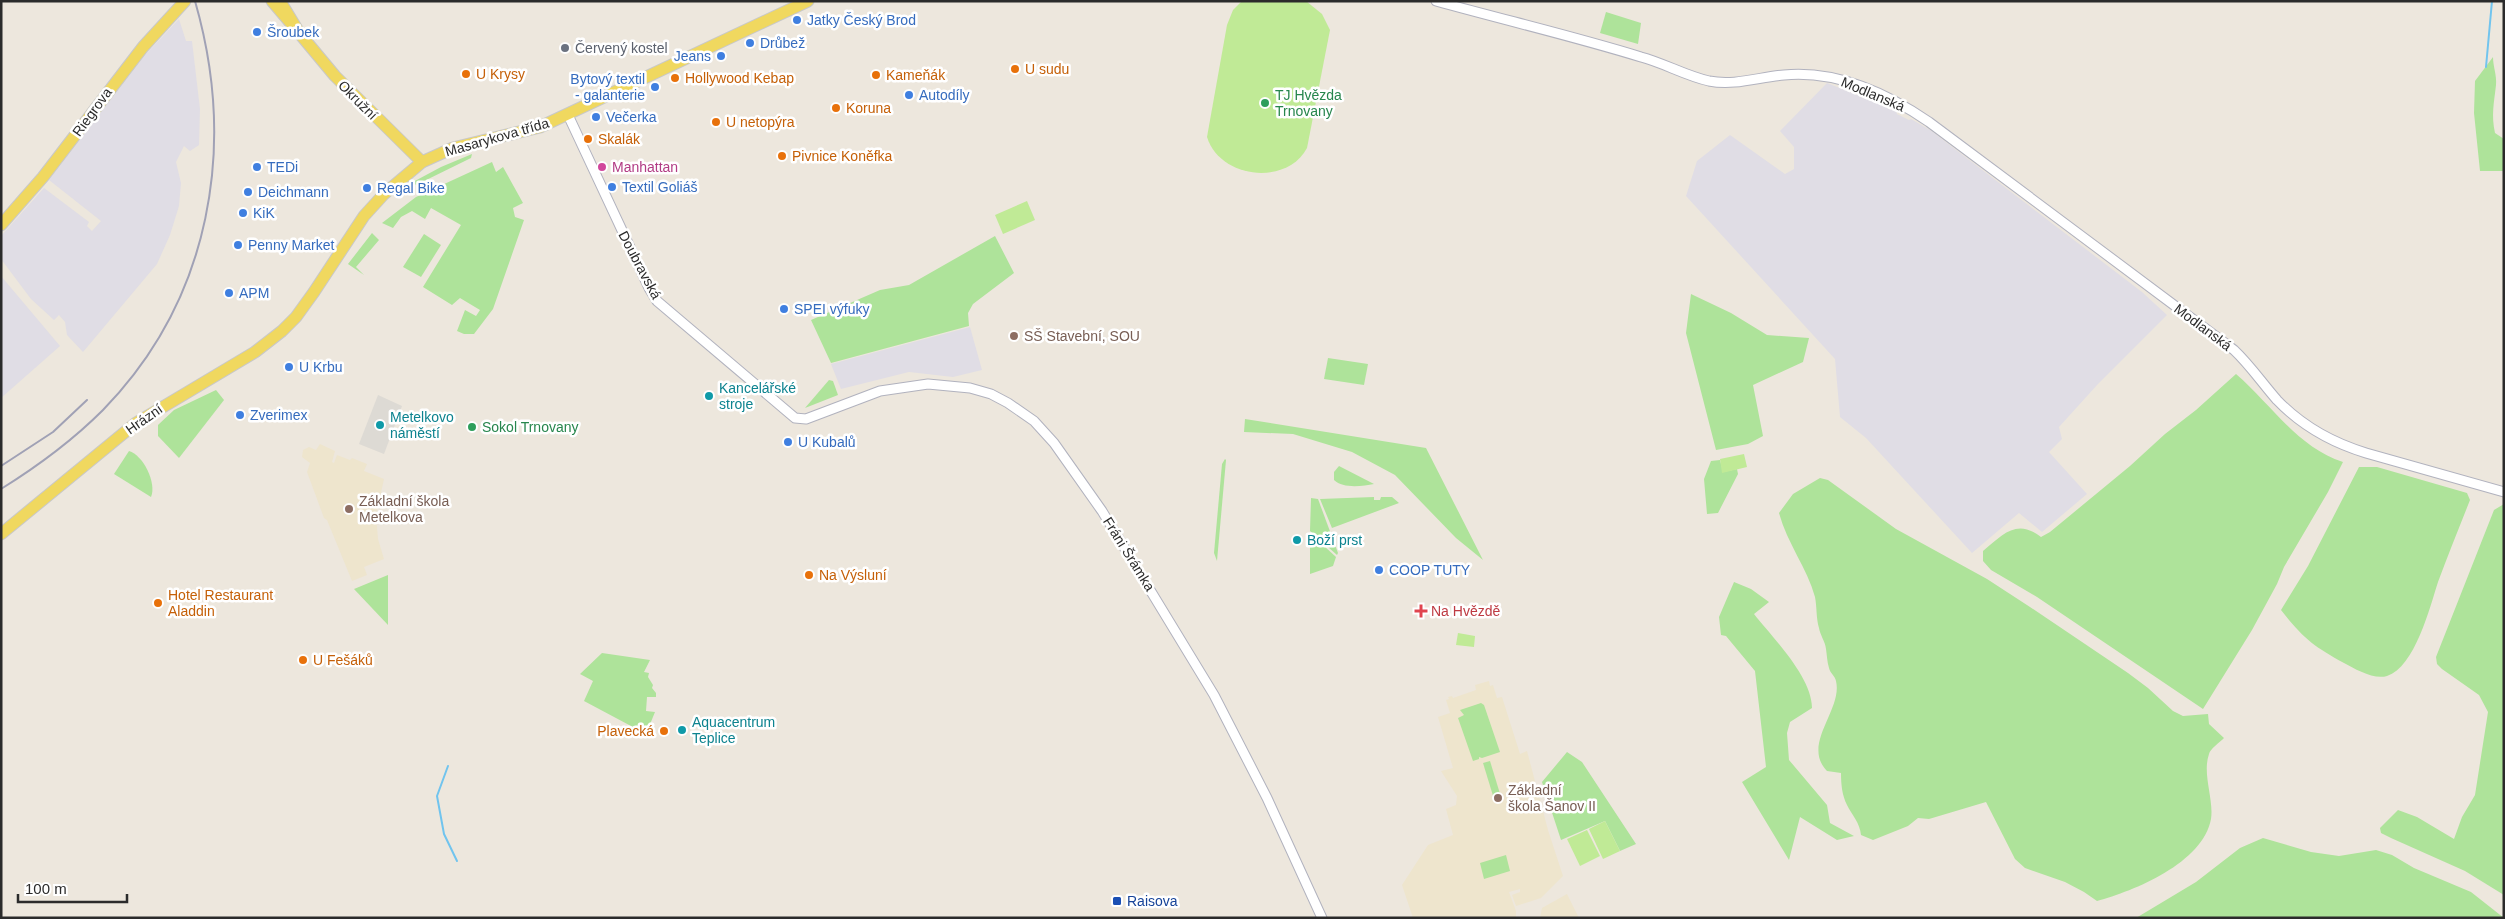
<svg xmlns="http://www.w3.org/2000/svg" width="2505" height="919" font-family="Helvetica,sans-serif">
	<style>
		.industrial { fill: #e0dde5 }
		.education { fill: #eee5cd }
		.green { fill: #aee39a }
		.pitch { fill: #c0ea96 }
		.plaza { fill: #dddad4 }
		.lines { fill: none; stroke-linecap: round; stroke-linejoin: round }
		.stream { stroke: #71c4ee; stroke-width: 2 }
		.minor-casing { stroke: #b1b2be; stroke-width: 11 }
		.major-casing { stroke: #c8c8c8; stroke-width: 13 }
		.minor { stroke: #fff; stroke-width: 9 }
		.major { stroke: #f0d85f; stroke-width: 11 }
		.rail { stroke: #a0a1b5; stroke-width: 2 }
		.shop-dot { fill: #3f7fe0; stroke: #fff; stroke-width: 2 }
		.worship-dot { fill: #6b7280; stroke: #fff; stroke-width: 2 }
		.food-dot { fill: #e8710a; stroke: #fff; stroke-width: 2 }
		.leisure-dot { fill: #2e9e5b; stroke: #fff; stroke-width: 2 }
		.hotel-dot { fill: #d1479c; stroke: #fff; stroke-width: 2 }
		.education-dot { fill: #8d6e63; stroke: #fff; stroke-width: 2 }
		.culture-dot { fill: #0f9aa8; stroke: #fff; stroke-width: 2 }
		.health-dot { fill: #e0444e; stroke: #fff; stroke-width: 2 }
		.transit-dot { fill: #1a4fb4; stroke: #fff; stroke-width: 2 }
		.labels { text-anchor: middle; stroke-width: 5; stroke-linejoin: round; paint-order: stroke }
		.shop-label { font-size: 14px; fill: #366cbe; stroke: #fff; text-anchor: start }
		.worship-label { font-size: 14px; fill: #5b616d; stroke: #fff; text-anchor: start }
		.food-label { font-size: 14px; fill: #c56008; stroke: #fff; text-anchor: start }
		.street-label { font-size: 14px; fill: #2b2b2b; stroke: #fff }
		.leisure-label { font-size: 14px; fill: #27864d; stroke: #fff; text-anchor: start }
		.hotel-label { font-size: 14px; fill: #b23c85; stroke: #fff; text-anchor: start }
		.education-label { font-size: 14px; fill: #785e54; stroke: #fff; text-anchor: start }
		.culture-label { font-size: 14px; fill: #0d838f; stroke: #fff; text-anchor: start }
		.health-label { font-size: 14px; fill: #be3a42; stroke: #fff; text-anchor: start }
		.transit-label { font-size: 14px; fill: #164399; stroke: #fff; text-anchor: start }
	</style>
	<rect width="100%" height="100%" fill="#ede7dd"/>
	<g class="industrial">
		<path d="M179 19 186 41H192L200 109 199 145 190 151 184 146 176 162 181 183 179 206 170 235 157 264 83 352 67 335 65 322 59 315 54 320 31 299 1 259V236L44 188 89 222 87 226 92 231 101 221 49 180 146 54Z"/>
		<path d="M1827 83 1896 110 1897 114 1909 120 1911 119 1930 130 2142 292 2167 315 2098 384 2059 427 2062 439 2049 452 2087 494 2042 532 2019 513 1972 553 1866 438 1840 417 1835 359 1686 196 1697 161 1730 135 1785 174 1794 169V147L1780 131Z"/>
		<path d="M1 276 60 346 1 398Z"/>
		<path d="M970 327 982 370 953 377 909 372 841 389 831 364Z"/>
	</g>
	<g class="education">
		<path d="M320 444 335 451 332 462 334 463 337 455 350 460 352 458 367 464 364 471 384 479 376 515 378 539 384 559 364 567 367 575 352 581 327 520 324 518 307 472 310 463 302 457 303 450 309 447 316 450Z"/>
		<path d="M1489 681 1490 686 1493 685 1497 698 1502 697 1520 754 1527 751 1548 830 1563 876 1541 898 1516 906 1512 895 1520 892V889L1509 892 1516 911V918H1413L1402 885 1428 845 1453 835 1446 809 1456 805 1457 796 1441 771 1453 768 1438 717 1450 713 1446 700 1449 699 1448 697 1452 696 1453 698 1476 690 1475 685Z"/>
		<path d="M1567 894 1579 918H1540L1542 908Z"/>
	</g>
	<g class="green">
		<path d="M1606 12 1641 23 1638 44 1600 33Z"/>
		<path d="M2493 57C2493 66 2497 76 2496 85 2494 103 2491 115 2495 133L2504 139V171H2480L2474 113 2475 81Z"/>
		<path d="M472 154 471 158 416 185 413 182 441 167Z"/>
		<path d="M492 162 496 172 503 167 523 203 513 208 515 217 524 220 493 309 474 334H464L457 331 465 310 476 316 480 310 460 298 452 305 423 287 461 225 431 208 425 219 412 211 401 217 393 228 382 223 416 197Z"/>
		<path d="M372 233 379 240 356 267 364 275 348 264Z"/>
		<path d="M424 234 441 245 421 277 403 267Z"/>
		<path d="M995 236 1014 273 973 304 968 313 969 326 831 363 811 320 880 290 909 285Z"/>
		<path d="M1691 294 1731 313 1767 335 1809 338 1803 362 1753 385 1763 436 1748 444 1716 450 1686 333Z"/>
		<path d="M1328 358 1368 364 1364 385 1324 379Z"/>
		<path d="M2236 374C2271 404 2297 447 2343 462L2328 492 2284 567 2277 584 2252 630 2203 709 2037 597 1991 570 1983 561V551C2003 534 2017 518 2041 537L2050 532 2130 466 2165 434 2196 410Z"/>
		<path d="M829 380 833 381 838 395 805 408Z"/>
		<path d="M216 390 224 400 179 458 158 436V425L174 410Z"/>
		<path d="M1245 419 1426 448 1483 560 1456 538 1395 475 1352 452 1293 434 1244 432Z"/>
		<path d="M129 451C143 455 157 483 151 497L114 474Z"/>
		<path d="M1225 459 1226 460 1217 561 1214 553 1222 464Z"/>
		<path d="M1720 460 1723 472 1737 469 1738 474 1718 513 1707 514 1704 479 1711 461Z"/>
		<path d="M1339 466 1374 484C1363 486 1343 489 1334 480V472Z"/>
		<path d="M2359 467H2377L2467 493 2470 500C2459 528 2448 555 2438 582 2430 607 2415 667 2387 676 2374 680 2355 669 2344 663 2313 646 2303 638 2281 610L2308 566Z"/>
		<path d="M1820 478 1828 480 1896 529 1987 579 2030 607 2128 673 2148 688 2173 711 2183 716 2208 714 2209 724 2224 738C2220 742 2210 749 2209 754 2202 774 2214 799 2211 819 2203 863 2134 891 2097 901L2084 892 2065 882 2025 868 2015 859 1986 802 1929 819 1918 818 1908 826 1873 840 1861 835C1860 823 1852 815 1847 805 1842 795 1841 784 1841 773L1827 771C1801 744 1843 710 1836 681 1835 676 1830 673 1829 668 1827 662 1827 655 1826 649 1825 641 1820 635 1819 628 1816 618 1817 607 1815 597 1807 568 1787 543 1779 513L1793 494Z"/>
		<path d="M1374 497V500H1380L1381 497H1392L1399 503 1332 528 1320 499Z"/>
		<path d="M1311 498 1318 499 1338 553 1337 555 1310 531Z"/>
		<path d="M2504 504V895L2465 871 2391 838 2381 833 2380 828 2398 810 2417 817 2454 839 2462 817 2475 795 2488 712 2479 695 2442 669 2437 664 2436 657 2494 510Z"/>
		<path d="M1310 533 1336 557 1333 566 1310 574Z"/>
		<path d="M388 575V625L354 589Z"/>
		<path d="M1734 582 1751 589 1769 602 1754 614C1773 638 1812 677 1812 708L1790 722 1787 733 1789 760 1827 805 1830 823 1854 836 1837 840 1800 817 1789 860 1742 782 1766 767 1755 671 1726 636 1721 635 1719 617Z"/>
		<path d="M602 653 650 660 644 672 649 673 648 677 653 685 652 688 656 693V697H647L646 711 655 712 646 734 584 701 593 681 580 674Z"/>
		<path d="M1481 703 1484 705 1500 752 1482 758 1479 757V759L1473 761 1458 718 1464 715 1460 710Z"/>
		<path d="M1567 752 1582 762 1636 844 1620 851 1605 821 1561 840 1542 782Z"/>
		<path d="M1490 761 1501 797 1494 799 1483 763Z"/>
		<path d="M2263 838 2311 852 2339 856 2376 850 2392 855 2414 868 2471 892 2504 918H2136L2196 882 2240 848Z"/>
		<path d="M1506 855 1510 871 1484 879 1480 863Z"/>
	</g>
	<g class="pitch">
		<path d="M1242 1H1306L1322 14 1330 30 1307 148C1287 186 1220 179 1207 137L1227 25 1233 10Z"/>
		<path d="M1027 201 1035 220 1003 234 995 215Z"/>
		<path d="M1744 454 1747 467 1722 473 1720 459Z"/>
		<path d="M1458 633 1475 636 1474 647 1456 645Z"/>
		<path d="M1605 821 1620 851 1603 859 1589 829Z"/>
		<path d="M1587 830 1600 856 1580 866 1567 839Z"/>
	</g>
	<path class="plaza" d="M378 395 402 406 384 454 359 444Z"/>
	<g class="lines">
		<g class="stream">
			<path d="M2486 67 2492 1"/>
			<path d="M448 766 437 796 444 834 457 861"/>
		</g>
		<g class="minor-casing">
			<g id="minor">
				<path d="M1436 1C1504 20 1573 36 1641 57 1664 63 1686 76 1709 81 1735 86 1759 77 1784 75 1836 70 1888 94 1929 122L2234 350C2250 365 2262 383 2277 400 2301 425 2333 443 2366 453L2504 492"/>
				<path d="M568 115 649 288 657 301 795 418 806 419 880 391 928 384 970 388 991 394 1008 403 1034 421 1054 443 1102 511 1214 695 1267 798 1322 918"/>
			</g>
		</g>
		<g class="major-casing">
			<g id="major">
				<path d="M272 1 300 34 280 1"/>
				<path d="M300 34 335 76 422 162"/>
				<path d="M1 225 43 177 143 47 185 1"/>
				<path d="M1 534 136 423 255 352 282 331 296 317 314 292 364 216 384 194 422 162 453 148 540 127 808 1"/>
			</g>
		</g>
		<use href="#minor" class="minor"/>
		<use href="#major" class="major"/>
		<g class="rail">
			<path d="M1 466 53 432 87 400"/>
			<path d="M1 489C38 466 72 441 103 410 211 299 237 147 195 1"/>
		</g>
	</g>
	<g class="shop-dot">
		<circle cx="797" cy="20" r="5"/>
		<circle cx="257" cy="32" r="5"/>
		<circle cx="750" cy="43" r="5"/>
		<circle cx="721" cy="56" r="5"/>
		<circle cx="655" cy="87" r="5"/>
		<circle cx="909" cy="95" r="5"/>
		<circle cx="596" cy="117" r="5"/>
		<circle cx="257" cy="167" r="5"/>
		<circle cx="612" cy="187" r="5"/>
		<circle cx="367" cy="188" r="5"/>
		<circle cx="248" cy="192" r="5"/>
		<circle cx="243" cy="213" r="5"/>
		<circle cx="238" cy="245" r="5"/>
		<circle cx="229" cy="293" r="5"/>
		<circle cx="784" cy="309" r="5"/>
		<circle cx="289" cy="367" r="5"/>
		<circle cx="240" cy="415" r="5"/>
		<circle cx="788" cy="442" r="5"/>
		<circle cx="1379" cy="570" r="5"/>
	</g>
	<circle class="worship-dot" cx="565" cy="48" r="5"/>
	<g class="food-dot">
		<circle cx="1015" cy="69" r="5"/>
		<circle cx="466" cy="74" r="5"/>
		<circle cx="876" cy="75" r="5"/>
		<circle cx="675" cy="78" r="5"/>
		<circle cx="836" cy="108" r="5"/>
		<circle cx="716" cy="122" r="5"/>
		<circle cx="588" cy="139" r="5"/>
		<circle cx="782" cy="156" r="5"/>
		<circle cx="809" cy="575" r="5"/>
		<circle cx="158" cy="603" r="5"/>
		<circle cx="303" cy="660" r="5"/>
		<circle cx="664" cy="731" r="5"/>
	</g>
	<g class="leisure-dot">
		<circle cx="1265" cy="103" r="5"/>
		<circle cx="472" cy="427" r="5"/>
	</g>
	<circle class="hotel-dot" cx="602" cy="167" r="5"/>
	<g class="education-dot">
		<circle cx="1014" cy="336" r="5"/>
		<circle cx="349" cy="509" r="5"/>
		<circle cx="1498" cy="798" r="5"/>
	</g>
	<g class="culture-dot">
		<circle cx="709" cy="396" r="5"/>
		<circle cx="380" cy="425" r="5"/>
		<circle cx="1297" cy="540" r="5"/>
		<circle cx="682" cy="730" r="5"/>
	</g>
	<path class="health-dot" d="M1418.5 603.5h5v5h5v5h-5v5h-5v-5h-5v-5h5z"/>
	<rect class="transit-dot" x="1112" y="896" width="10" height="10" rx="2.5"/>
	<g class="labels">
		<g class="shop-label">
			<text x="807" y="25">Jatky Český Brod</text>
			<text x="267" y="37">Šroubek</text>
			<text x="760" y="48">Drůbež</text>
			<text x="711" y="61" text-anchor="end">Jeans</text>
			<text x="645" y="84" text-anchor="end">Bytový textil<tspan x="645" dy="16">- galanterie</tspan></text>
			<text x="919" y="100">Autodíly</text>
			<text x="606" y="122">Večerka</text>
			<text x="267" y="172">TEDi</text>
			<text x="622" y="192">Textil Goliáš</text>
			<text x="377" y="193">Regal Bike</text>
			<text x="258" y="197">Deichmann</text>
			<text x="253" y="218">KiK</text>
			<text x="248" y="250">Penny Market</text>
			<text x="239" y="298">APM</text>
			<text x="794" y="314">SPEI výfuky</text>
			<text x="299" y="372">U Krbu</text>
			<text x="250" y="420">Zverimex</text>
			<text x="798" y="447">U Kubalů</text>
			<text x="1389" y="575">COOP TUTY</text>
		</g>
		<g class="worship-label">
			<text x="575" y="53">Červený kostel</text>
		</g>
		<g class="food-label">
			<text x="1025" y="74">U sudu</text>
			<text x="476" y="79">U Krysy</text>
			<text x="886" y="80">Kameňák</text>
			<text x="685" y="83">Hollywood Kebap</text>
			<text x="846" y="113">Koruna</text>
			<text x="726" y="127">U netopýra</text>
			<text x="598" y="144">Skalák</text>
			<text x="792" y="161">Pivnice Koněfka</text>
			<text x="819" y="580">Na Výsluní</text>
			<text x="168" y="600">Hotel Restaurant<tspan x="168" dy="16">Aladdin</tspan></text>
			<text x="313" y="665">U Fešáků</text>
			<text x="654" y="736" text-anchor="end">Plavecká</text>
		</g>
		<g class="street-label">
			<text transform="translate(1873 94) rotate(23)" y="5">Modlanská</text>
			<text transform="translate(358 100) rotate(45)" y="5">Okružní</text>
			<text transform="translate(92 112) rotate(-54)" y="5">Riegrova</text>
			<text transform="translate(497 137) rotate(-16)" y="5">Masarykova třída</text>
			<text transform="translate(640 265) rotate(62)" y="5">Doubravská</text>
			<text transform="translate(2203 327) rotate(37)" y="5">Modlanská</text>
			<text transform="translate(144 419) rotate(-35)" y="5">Hrázní</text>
			<text transform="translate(1129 554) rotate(58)" y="5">Fráni Šrámka</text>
		</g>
		<g class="leisure-label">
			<text x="1275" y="100">TJ Hvězda<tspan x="1275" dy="16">Trnovany</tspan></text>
			<text x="482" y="432">Sokol Trnovany</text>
		</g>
		<g class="hotel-label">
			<text x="612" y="172">Manhattan</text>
		</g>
		<g class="education-label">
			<text x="1024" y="341">SŠ Stavební, SOU</text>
			<text x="359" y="506">Základní škola<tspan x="359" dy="16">Metelkova</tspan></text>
			<text x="1508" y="795">Základní<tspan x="1508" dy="16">škola Šanov II</tspan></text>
		</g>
		<g class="culture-label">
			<text x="719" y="393">Kancelářské<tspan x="719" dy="16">stroje</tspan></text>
			<text x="390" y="422">Metelkovo<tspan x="390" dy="16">náměstí</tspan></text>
			<text x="1307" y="545">Boží prst</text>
			<text x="692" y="727">Aquacentrum<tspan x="692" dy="16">Teplice</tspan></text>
		</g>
		<g class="health-label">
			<text x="1431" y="616">Na Hvězdě</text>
		</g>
		<g class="transit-label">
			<text x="1127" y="906">Raisova</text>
		</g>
	</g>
	<rect width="2505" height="919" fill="none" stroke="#2b2b2b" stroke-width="5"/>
	<path d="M18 894v8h109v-8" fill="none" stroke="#2b2b2b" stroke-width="2.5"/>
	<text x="25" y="894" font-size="15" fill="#2b2b2b" stroke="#ffffff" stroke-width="4" paint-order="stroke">100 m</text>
</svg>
